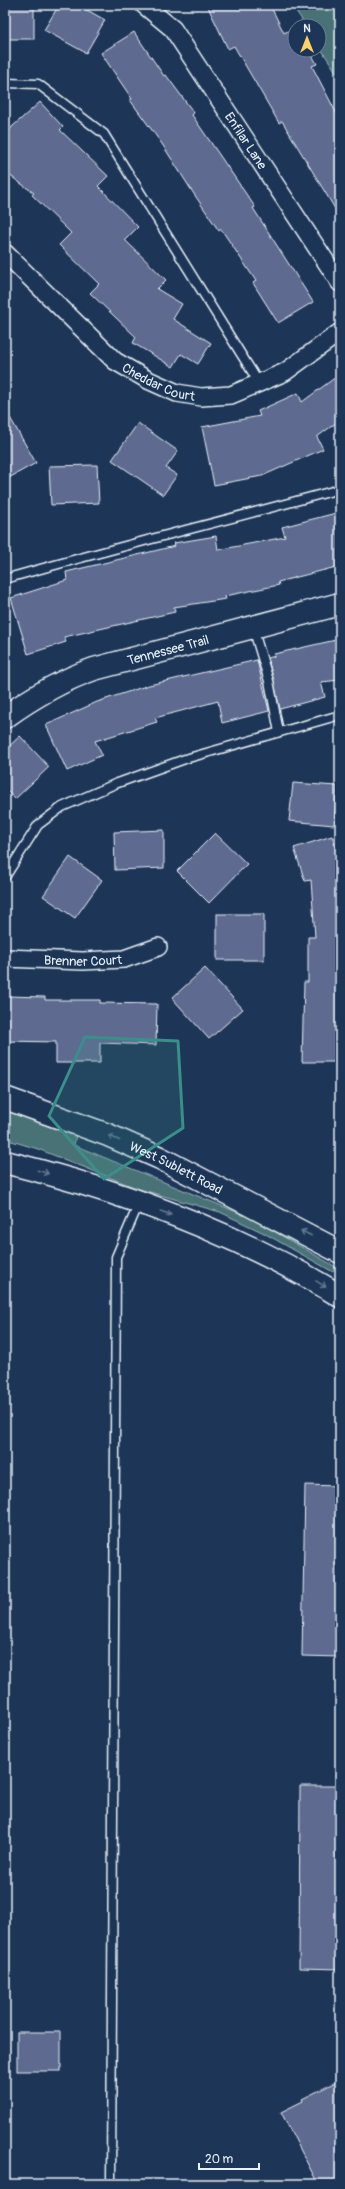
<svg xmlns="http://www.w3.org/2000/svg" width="345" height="2189" font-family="Pangolin,sans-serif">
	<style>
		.green { fill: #4a7276; stroke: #99b2b7 }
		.building { fill: #5e6b90; stroke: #e8f1f8 }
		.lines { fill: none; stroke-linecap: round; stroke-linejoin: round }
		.lane-casing { stroke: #e8f1f8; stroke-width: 11 }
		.street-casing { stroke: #e8f1f8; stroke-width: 20 }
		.secondary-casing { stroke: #e8f1f8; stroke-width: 25 }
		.lane { stroke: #1d3557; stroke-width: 8 }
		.street { stroke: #1d3557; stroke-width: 17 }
		.secondary { stroke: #1d3557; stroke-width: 22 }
		.oneway { stroke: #64778f }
		.marked { fill: #3a8f8a; fill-opacity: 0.2; stroke: #3a8f8a; stroke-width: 3; stroke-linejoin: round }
		.labels { text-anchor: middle; stroke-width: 4; stroke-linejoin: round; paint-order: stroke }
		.street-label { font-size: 13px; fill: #e8f1f8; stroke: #1d3557 }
	</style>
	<rect width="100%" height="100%" fill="#1d3557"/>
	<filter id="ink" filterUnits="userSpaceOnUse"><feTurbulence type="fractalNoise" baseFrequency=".025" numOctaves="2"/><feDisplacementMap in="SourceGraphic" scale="8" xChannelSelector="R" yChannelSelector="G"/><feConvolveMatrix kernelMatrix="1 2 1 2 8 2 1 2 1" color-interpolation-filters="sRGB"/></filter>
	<g filter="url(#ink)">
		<g class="green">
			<path d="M292 5H340V78L319 46V26H306Z"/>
			<path d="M5 1109 76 1135 74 1145 251 1218 336 1267 333 1272 262 1232 220 1212 139 1189 38 1149 5 1139Z"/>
		</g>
		<g class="building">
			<rect x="5" y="5" width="29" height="34"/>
			<path d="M59 5H78L105 20 86 53 44 30Z"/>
			<path d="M207 5H270L284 33 295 27V50H309L317 64 312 66 340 120V217L282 121 279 123 234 46 228 49Z"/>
			<path d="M134 32 164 76 166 75 194 113 192 115 255 207 253 208 313 302 278 323 253 283 256 281 221 229 219 231 192 191 162 144 130 100 132 99 101 53Z"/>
			<path d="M40 102 63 127 60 130 108 176 98 186 138 227 125 240 166 280 157 289 182 304 173 319 211 343 198 364 181 354 173 367 133 343 136 337 90 293 99 284 59 245 71 233 32 195 34 193 5 172V136L12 127Z"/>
			<path d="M340 374V420L317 437 323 449 262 476 214 485 202 427 260 416 258 411 298 393 302 402Z"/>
			<path d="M5 409 36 463 5 480Z"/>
			<path d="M138 423 178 451 166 468 177 475 163 495 112 460Z"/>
			<path d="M97 465 99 503 51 505 49 466Z"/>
			<path d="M340 512V566L278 582 279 585 225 596 226 599 174 607 175 612 64 637 66 642 28 654 11 598 67 580 66 572 175 546 174 543 216 536 218 550 285 537 282 527Z"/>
			<path d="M340 639V680L321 682 325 697 280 709 268 658 275 656 274 654Z"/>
			<path d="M257 660 269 711 222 723 218 701 155 718 157 722 95 741 102 755 67 771 46 725 97 702 149 685Z"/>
			<path d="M20 736 49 767 15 799 5 789V750Z"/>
			<path d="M293 783 337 786 334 825 289 821Z"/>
			<path d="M164 830V868L115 870 114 832Z"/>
			<path d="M215 833 247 864 209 903 177 871Z"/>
			<path d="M332 836 340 860V1062H302L304 982H308V937H315L311 880 305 881 294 848Z"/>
			<path d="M70 857 102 880 75 918 43 896Z"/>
			<rect x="217" y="914" width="47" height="46"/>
			<path d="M205 968 243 1009 209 1039 172 998Z"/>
			<path d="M5 996 45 997V1000H100V1003L157 1004 156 1045 100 1043V1063H56V1042L5 1041Z"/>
			<path d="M305 1485 340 1486V1657L302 1656Z"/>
			<path d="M300 1786H340V1969L299 1968Z"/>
			<rect x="17" y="2032" width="44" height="39"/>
			<path d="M340 2080V2184H318L281 2112 303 2101 302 2099Z"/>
		</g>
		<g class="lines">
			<g class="lane-casing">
				<g id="lane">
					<path d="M5 83 38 84 104 134 259 383"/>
					<path d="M5 579C116 547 228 520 340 489"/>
					<path d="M253 628 269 681 279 732"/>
					<path d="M5 877 38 825 62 807 115 784 185 759 340 715"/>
					<path d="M111 2184 116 1257 139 1203"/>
				</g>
			</g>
			<g class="street-casing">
				<g id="street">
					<path id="s1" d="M144 5 173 29 340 283"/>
					<path id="s2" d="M5 253 115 361 148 380 177 393 201 397 231 395 285 372 340 332"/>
					<path id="s3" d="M5 958 83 961 124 959 158 947"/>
				</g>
			</g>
			<g class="secondary-casing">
				<g id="secondary">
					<path id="s4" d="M5 717C33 697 62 680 94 669L340 604"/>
					<path id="s5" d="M5 1098 108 1135 160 1158 340 1252"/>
					<path d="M5 1162C122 1191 238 1233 340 1296"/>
				</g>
			</g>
			<use href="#lane" class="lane"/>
			<use href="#street" class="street"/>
			<use href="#secondary" class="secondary"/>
		</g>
		<defs><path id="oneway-shaft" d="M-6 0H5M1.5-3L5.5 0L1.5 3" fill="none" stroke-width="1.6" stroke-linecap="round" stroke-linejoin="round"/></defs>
		<g class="oneway">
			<use href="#oneway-shaft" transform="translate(114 1138) rotate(-156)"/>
			<use href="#oneway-shaft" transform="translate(43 1172) rotate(17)"/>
			<use href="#oneway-shaft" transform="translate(166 1213) rotate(19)"/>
			<use href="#oneway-shaft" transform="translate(306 1233) rotate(-153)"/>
			<use href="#oneway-shaft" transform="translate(321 1284) rotate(32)"/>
		</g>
	</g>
	<path class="marked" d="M85 1037 178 1041 183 1128 104 1179 49 1116Z"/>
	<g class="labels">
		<g class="street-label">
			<text dy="5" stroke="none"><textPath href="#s1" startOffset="171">Enfilar Lane</textPath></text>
			<text dy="5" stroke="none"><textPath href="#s2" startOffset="203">Cheddar Court</textPath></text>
			<text dy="5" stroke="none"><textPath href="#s4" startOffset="178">Tennessee Trail</textPath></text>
			<text dy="5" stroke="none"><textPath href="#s3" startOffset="78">Brenner Court</textPath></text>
			<text dy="5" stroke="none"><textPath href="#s5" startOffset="185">West Sublett Road</textPath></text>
		</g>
	</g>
	<rect width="345" height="2189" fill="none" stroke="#1d3557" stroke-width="20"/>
	<rect x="10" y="10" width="325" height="2169" fill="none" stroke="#e8f1f8" stroke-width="1.5" filter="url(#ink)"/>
	<g transform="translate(307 38)"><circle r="19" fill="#1d3557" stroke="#6e8097"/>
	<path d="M0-3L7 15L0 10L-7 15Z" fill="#ffd166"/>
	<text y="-6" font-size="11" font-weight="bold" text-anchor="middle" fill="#e8f1f8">N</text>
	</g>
	<path d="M199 2163v6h60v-6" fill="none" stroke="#e8f1f8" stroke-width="2"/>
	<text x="205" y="2163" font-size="12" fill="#e8f1f8" stroke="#1d3557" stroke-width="3" paint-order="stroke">20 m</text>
</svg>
